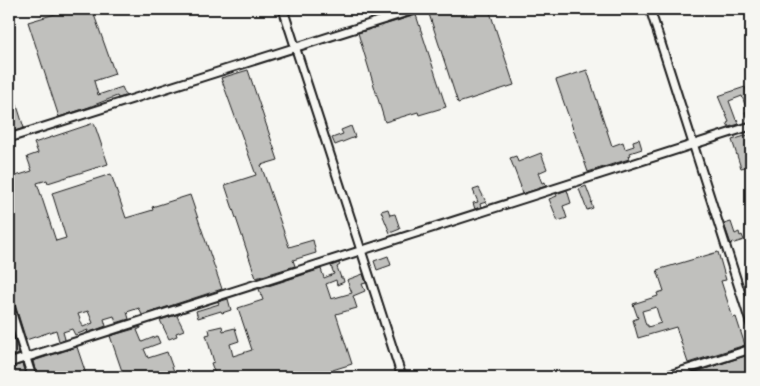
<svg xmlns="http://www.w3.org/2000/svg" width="760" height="386" font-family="Caveat,sans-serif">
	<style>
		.building { fill: #c0c0bd; stroke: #1c1c1c; fill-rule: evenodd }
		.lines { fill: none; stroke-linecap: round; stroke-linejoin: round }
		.minor-casing { stroke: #1c1c1c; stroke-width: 11 }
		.minor { stroke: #f6f6f2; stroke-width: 7 }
	</style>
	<rect width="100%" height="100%" fill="#f6f6f2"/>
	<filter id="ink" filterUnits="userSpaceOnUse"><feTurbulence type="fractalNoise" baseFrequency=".02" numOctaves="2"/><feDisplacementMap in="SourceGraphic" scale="10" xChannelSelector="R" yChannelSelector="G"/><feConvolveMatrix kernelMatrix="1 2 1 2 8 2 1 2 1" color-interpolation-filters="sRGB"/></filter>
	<g filter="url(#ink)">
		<g class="building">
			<path d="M72 9H92L115 74 94 81 98 95 122 87 126 96 118 98 117 96 89 107 59 117 28 22Z"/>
			<path d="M447 9H489L514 85 458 103 429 14Z"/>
			<path d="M416 15 446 107 419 115 418 112 385 122 358 33Z"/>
			<path d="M248 70 278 160 261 165 289 247 313 240 316 253 293 260 295 266 256 278 225 185 256 175 221 78Z"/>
			<path d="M587 70 612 146 623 142 625 149 634 146 633 141 639 139 642 149 630 153 631 155 628 156 629 159 588 172 556 80Z"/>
			<path d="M9 83H10L24 128 9 133Z"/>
			<path d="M745 87 751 105V121H748L745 112 747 111 742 96 729 101 736 120 737 119 739 124 729 127 727 123 729 122 718 96Z"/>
			<path d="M94 123 108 164 48 183 47 180 37 183 56 241 66 238 52 193 111 174 126 218 153 210 152 207 190 195 222 289 142 315 139 308 127 312 129 319 116 323 114 316 104 319 106 326 87 333 88 330 75 335 72 329 63 332 65 339 59 341 56 330 26 340 9 285V178L32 171 27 157 38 153 34 143ZM88 311 93 323 83 327 78 314Z"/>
			<path d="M351 126 355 137 335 145 332 138 343 134 341 130Z"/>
			<path d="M751 134V163L748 164 749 166 741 168 732 140Z"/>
			<path d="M541 153 547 169 538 173 542 183 545 182 546 186 522 194 520 187H521L510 158 516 156 518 162Z"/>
			<path d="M586 186 592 202 591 203 593 208 587 210 579 189Z"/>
			<path d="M479 188 486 202 480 204 481 207 475 209 473 203 478 202 473 190Z"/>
			<path d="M567 190 571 203 563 206 567 218 558 221 549 199 557 196 556 194Z"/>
			<path d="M388 209 390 215 395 214 400 229 390 233 381 211Z"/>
			<path d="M731 222 735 234 739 232 740 236 742 235 744 240 731 244 724 224Z"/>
			<path d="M718 252 726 280 721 281 733 318 736 317 745 345 688 363 676 327 638 338 633 320 638 318 633 304 658 296 657 293 664 291 657 270ZM656 307 661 323 648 327V325H646L642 311Z"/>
			<path d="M388 256 391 265 377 270 374 261Z"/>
			<path d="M339 263 340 265 337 267 341 278H343L344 282 337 285 336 280 326 284 331 299 352 293 347 280 363 274 366 283 362 284 365 291 353 296 357 308 336 314 352 364 310 377H216L211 363 214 362 206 335 210 334 209 329 222 326 223 331 235 328 239 341 230 344 233 356 252 350 238 308 263 300 259 289 321 269 324 278 334 274 331 266Z"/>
			<path d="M228 299 231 310 222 313 221 311 198 318 196 311 219 304 218 302Z"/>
			<path d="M182 313 177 316 184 330 176 333 177 336 169 339 160 320Z"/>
			<path d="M10 326 19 354 9 358V327Z"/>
			<path d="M141 327V328L137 330 142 342 157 336 160 343 144 349 148 358 167 352 176 377H124L110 336Z"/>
			<path d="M77 347 87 377H37L33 361Z"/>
			<path d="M751 354V370L731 377H707V375L701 377H691L690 374Z"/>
			<path d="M22 364 26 377H9V368Z"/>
		</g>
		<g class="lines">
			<g class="minor-casing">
				<g id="minor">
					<path d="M283 9 402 377"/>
					<path d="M650 9 751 325"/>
					<path d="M9 138 417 9"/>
					<path d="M9 304 32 377"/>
					<path d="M9 363 751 126"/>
					<path d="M663 377 751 349"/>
				</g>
			</g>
			<use href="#minor" class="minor"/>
		</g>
	</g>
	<rect width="760" height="386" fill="none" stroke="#f6f6f2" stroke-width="30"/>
	<rect x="15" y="15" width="730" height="356" fill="none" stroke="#1c1c1c" stroke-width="2" filter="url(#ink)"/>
</svg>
